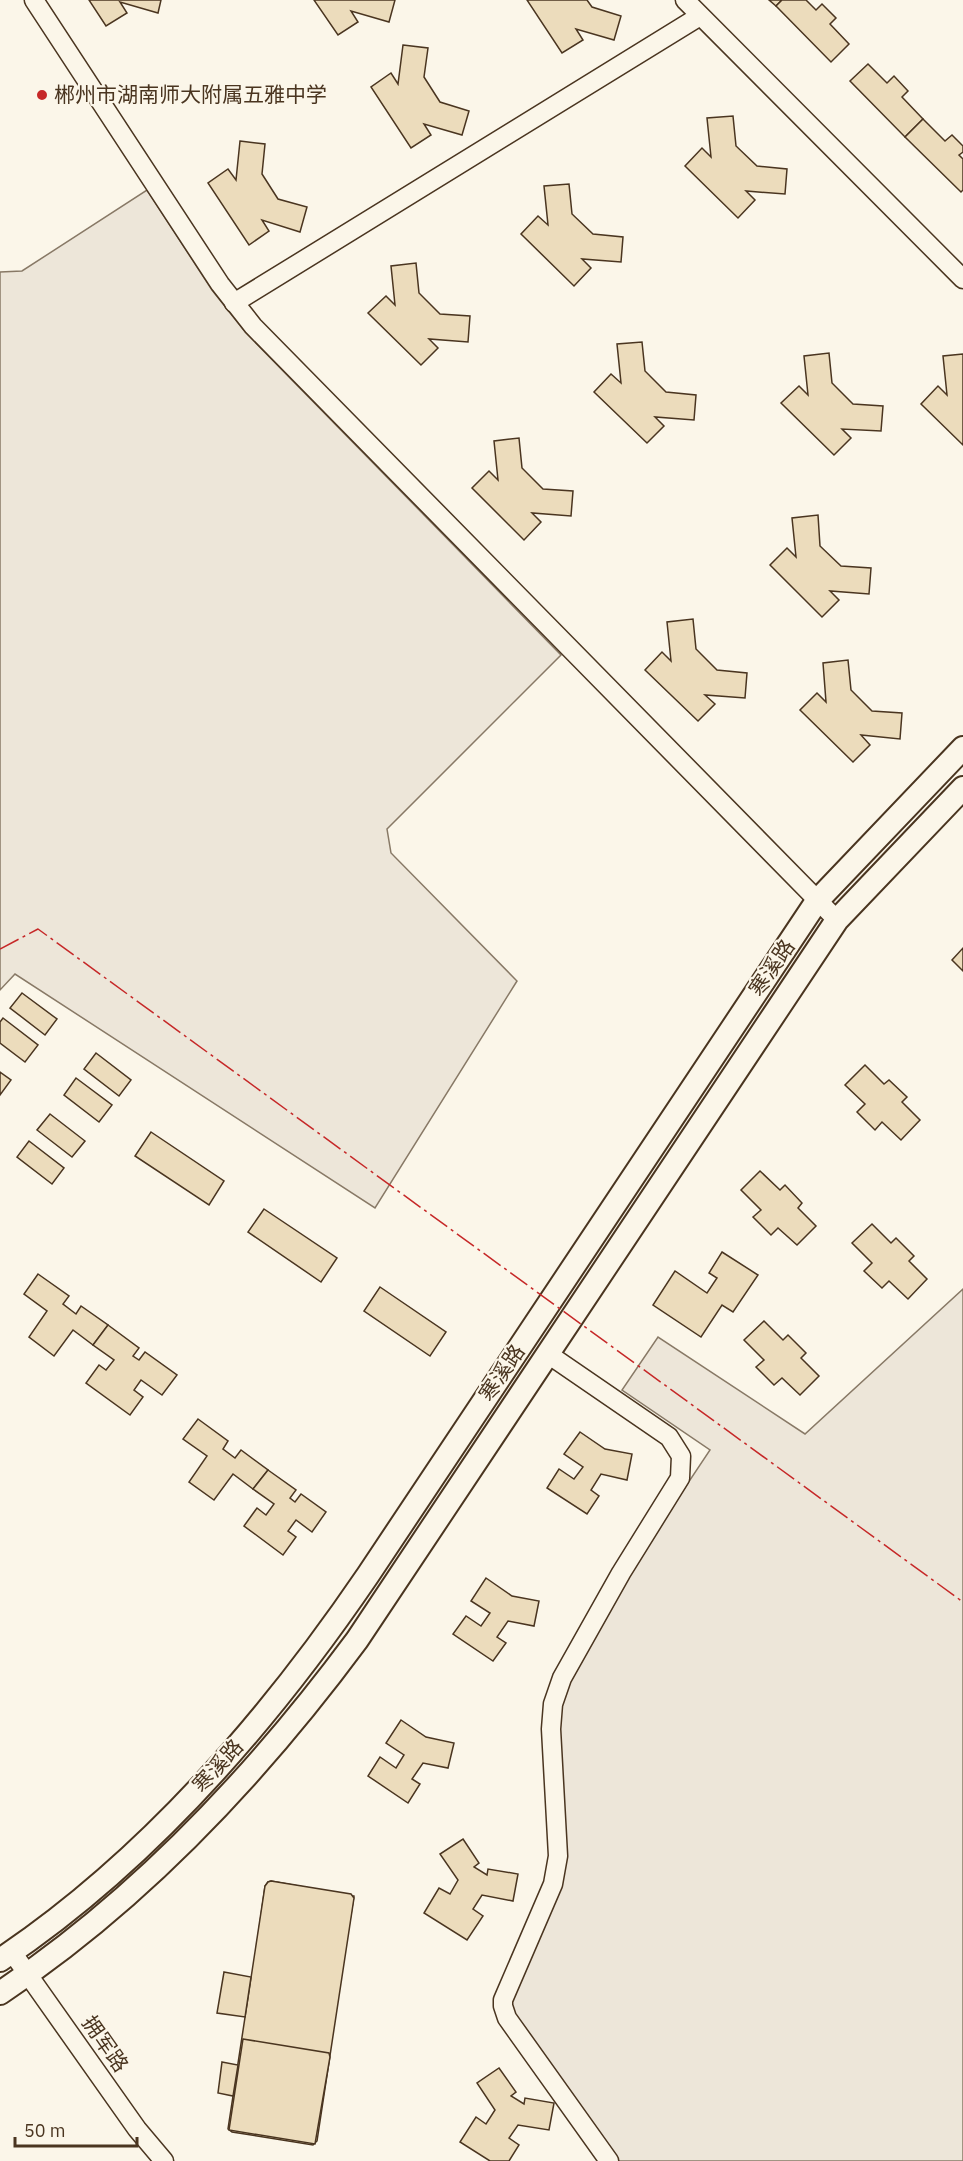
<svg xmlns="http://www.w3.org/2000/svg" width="963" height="2161" font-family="'IBM Plex Sans','Noto Sans SC',sans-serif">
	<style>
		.green { fill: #ede6d9; stroke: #887966; stroke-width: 1.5 }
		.building { fill: #ecdcbc; stroke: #4a3520; stroke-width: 1.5 }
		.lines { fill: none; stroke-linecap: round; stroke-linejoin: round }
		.minor-casing { stroke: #4a3520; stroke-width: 21 }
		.major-casing { stroke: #4a3520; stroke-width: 26 }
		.minor { stroke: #fbf6e9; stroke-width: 18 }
		.major { stroke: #fbf6e9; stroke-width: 22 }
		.power { stroke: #c62828; stroke-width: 1.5; stroke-dasharray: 21 4.5 3 4.5; stroke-linecap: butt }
		.poi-dot { fill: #c62828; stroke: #fbf6e9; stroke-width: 2 }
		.labels { text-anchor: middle; stroke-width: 4.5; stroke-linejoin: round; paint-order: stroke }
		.poi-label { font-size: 21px; fill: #4a3520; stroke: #fbf6e9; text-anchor: start }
		.street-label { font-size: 21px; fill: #4a3520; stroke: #fbf6e9 }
	</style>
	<rect width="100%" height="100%" fill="#fbf6e9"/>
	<g class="green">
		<path d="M147 190 212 290 246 333 561 655 387 829 391 853 517 981 375 1208 15 974 0 990V272L22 271Z"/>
		<path d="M963 1289V2161H618L512 2010V1996L560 1887 559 1729 561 1705 569 1682 646 1546 710 1450 622 1390 658 1337 805 1434Z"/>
	</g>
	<g class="building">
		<path d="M89 0H161L158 13 120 2 127 13 106 26Z"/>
		<path d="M314 0H395L389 22 351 11 358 22 338 35Z"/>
		<path d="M527 0H587L592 7 621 16 614 40 576 29 583 40 562 53Z"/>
		<path d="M769 0H782L776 6Z"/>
		<path d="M782 0H806L816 10 822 4 836 18 830 24 849 44 831 62 776 6Z"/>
		<path d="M403 45 428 48 424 77 440 102 469 111 462 135 424 124 431 135 411 148 371 87 391 73 398 84Z"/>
		<path d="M868 64 887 83 894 76 908 91 902 97 923 119 905 137 850 81Z"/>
		<path d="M733 116 736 146 757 166 787 169 785 194 746 191 755 200 738 218 685 166 702 148 711 157 707 118Z"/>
		<path d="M923 119 945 141 952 135 963 146V152L959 155 963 159V190L961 192 905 137Z"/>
		<path d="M240 141 265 144 262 174 278 199 307 207 300 232 262 220 269 231 249 245 208 183 228 169 236 180Z"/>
		<path d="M569 184 572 214 593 234 623 237 621 262 582 259 591 268 574 286 521 234 538 216 548 225 544 186Z"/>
		<path d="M416 263 419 293 440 314 470 316 468 342 429 339 438 348 421 365 368 313 386 296 395 305 391 266Z"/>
		<path d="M642 342 645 371 666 392 696 395 694 420 655 417 664 426 647 443 594 392 611 374 621 383 617 344Z"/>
		<path d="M829 353 832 383 853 404 883 406 881 431 842 429 851 438 834 455 781 403 799 386 808 395 804 356Z"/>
		<path d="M963 354V445L921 404 938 386 947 395 943 356Z"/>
		<path d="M519 438 522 468 543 489 573 491 571 516 532 513 541 522 524 540 472 488 489 471 498 480 494 441Z"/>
		<path d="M818 515 820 546 841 566 871 568 869 594 830 591 839 600 822 617 770 565 787 548 796 557 792 518Z"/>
		<path d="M693 619 696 649 717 670 747 673 745 698 705 695 715 704 698 721 645 670 662 652 671 661 667 622Z"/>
		<path d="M848 660 851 690 872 711 902 713 900 739 861 735 870 745 853 762 800 710 817 693 826 702 823 663Z"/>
		<path d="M963 948V971L952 960Z"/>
		<path d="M22 993 57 1019 45 1035 10 1008Z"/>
		<path d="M3 1018 38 1045 25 1062 0 1043V1022Z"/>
		<path d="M96 1053 131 1080 119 1096 84 1069Z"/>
		<path d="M865 1065 884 1084 889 1080 907 1097 902 1102 920 1120 901 1140 882 1122 875 1130 857 1112 865 1104 845 1085Z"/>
		<path d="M0 1072 11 1080 0 1095Z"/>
		<path d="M76 1078 112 1105 99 1122 64 1095Z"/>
		<path d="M50 1114 85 1141 72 1157 37 1130Z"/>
		<path d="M151 1132 224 1181 209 1205 135 1156Z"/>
		<path d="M29 1141 64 1168 52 1184 17 1157Z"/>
		<path d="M760 1171 780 1190 785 1185 802 1203 798 1208 816 1226 797 1245 778 1228 771 1235 753 1217 761 1210 741 1190Z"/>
		<path d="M264 1209 337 1258 321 1282 248 1232Z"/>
		<path d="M872 1224 891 1243 896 1238 914 1256 909 1261 927 1279 908 1299 889 1281 882 1288 864 1271 872 1263 852 1243Z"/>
		<path d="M722 1252 758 1275 733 1312 722 1305 701 1337 653 1305 675 1271 707 1293 717 1278 709 1273Z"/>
		<path d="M38 1274 69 1296 63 1304 76 1314 81 1306 108 1325 93 1345 73 1330 54 1356 29 1337 47 1311 24 1294Z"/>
		<path d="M380 1287 446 1332 430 1356 364 1311Z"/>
		<path d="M764 1321 783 1340 788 1335 806 1353 801 1358 819 1376 800 1395 782 1378 774 1385 756 1367 764 1360 744 1340Z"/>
		<path d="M108 1325 139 1348 133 1356 139 1360 145 1352 177 1375 162 1395 141 1380 134 1390 143 1397 130 1415 86 1383 99 1365 106 1370 114 1360 93 1345Z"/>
		<path d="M198 1419 228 1441 223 1449 235 1458 241 1450 268 1470 253 1489 233 1474 214 1500 189 1482 207 1456 183 1439Z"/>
		<path d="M580 1432 605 1449 632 1454 627 1480 601 1474 591 1490 599 1496 587 1514 547 1488 559 1469 574 1479 583 1467 564 1454Z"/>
		<path d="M268 1470 296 1490 290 1498 295 1502 301 1494 326 1512 312 1532 296 1520 288 1531 296 1537 283 1555 244 1526 257 1508 266 1515 274 1504 253 1489Z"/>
		<path d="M486 1578 512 1596 539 1601 534 1626 508 1621 497 1637 506 1643 493 1661 453 1634 466 1616 481 1626 490 1613 471 1601Z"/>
		<path d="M401 1720 426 1737 454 1743 448 1768 423 1763 412 1779 420 1784 408 1803 368 1776 380 1757 396 1768 404 1755 386 1743Z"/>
		<path d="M463 1839 479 1863 474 1867 487 1875 488 1869 518 1874 513 1901 482 1895 473 1909 483 1916 467 1940 424 1913 439 1888 450 1894 458 1880 440 1854Z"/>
		<path d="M271 1881 354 1896 339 1987 253 1973 265 1886 268 1882Z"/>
		<path d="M271 1881 351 1894 354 1898 317 2141 313 2145 232 2132 228 2129 265 1886 268 1882Z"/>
		<path d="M224 1972 251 1977 245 2017 217 2013Z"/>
		<path d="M243 2039 329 2053 330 2057 315 2144 229 2130Z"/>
		<path d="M222 2062 238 2065 233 2096 218 2093Z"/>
		<path d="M499 2068 516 2092 511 2096 524 2104 525 2098 554 2103 549 2130 518 2125 509 2138 519 2145 509 2161H490L460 2142 476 2117 486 2124 495 2110 477 2083Z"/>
	</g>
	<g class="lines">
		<g class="minor-casing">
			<g id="minor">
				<path d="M34 0 220 284 253 326 837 920"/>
				<path d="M685 0 963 279"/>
				<path d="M234 303 700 16"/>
				<path d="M548 1354 669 1437 681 1456 680 1478 621 1573 562 1678 553 1704 551 1729 558 1856 553 1884 503 2000V2006L507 2018 609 2161"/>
				<path d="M12 1952 137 2129 164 2161"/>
			</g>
		</g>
		<g class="major-casing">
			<g id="major">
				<path d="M0 1960C148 1861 268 1722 368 1575L817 901 963 748"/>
				<path d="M0 1993C141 1899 257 1775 357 1640L837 920 963 788"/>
			</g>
		</g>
		<use href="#minor" class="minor"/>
		<use href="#major" class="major"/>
		<path class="power" d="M0 949 38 929 963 1602"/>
	</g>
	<circle class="poi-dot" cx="42" cy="95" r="6"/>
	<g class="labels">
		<g class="poi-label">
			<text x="54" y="102">郴州市湖南师大附属五雅中学</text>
		</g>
		<g class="street-label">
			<text transform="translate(772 968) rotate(-56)" y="7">寒溪路</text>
			<text transform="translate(502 1373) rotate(-56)" y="7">寒溪路</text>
			<text transform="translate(218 1766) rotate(-48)" y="7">寒溪路</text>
			<text transform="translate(105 2044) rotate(55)" y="7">拥军路</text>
		</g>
	</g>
	<path d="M15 2137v9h122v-9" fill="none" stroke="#4a3520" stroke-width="3"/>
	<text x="24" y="2137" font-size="18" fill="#4a3520" stroke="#fbf6e9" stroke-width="4.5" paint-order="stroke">50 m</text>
</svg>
